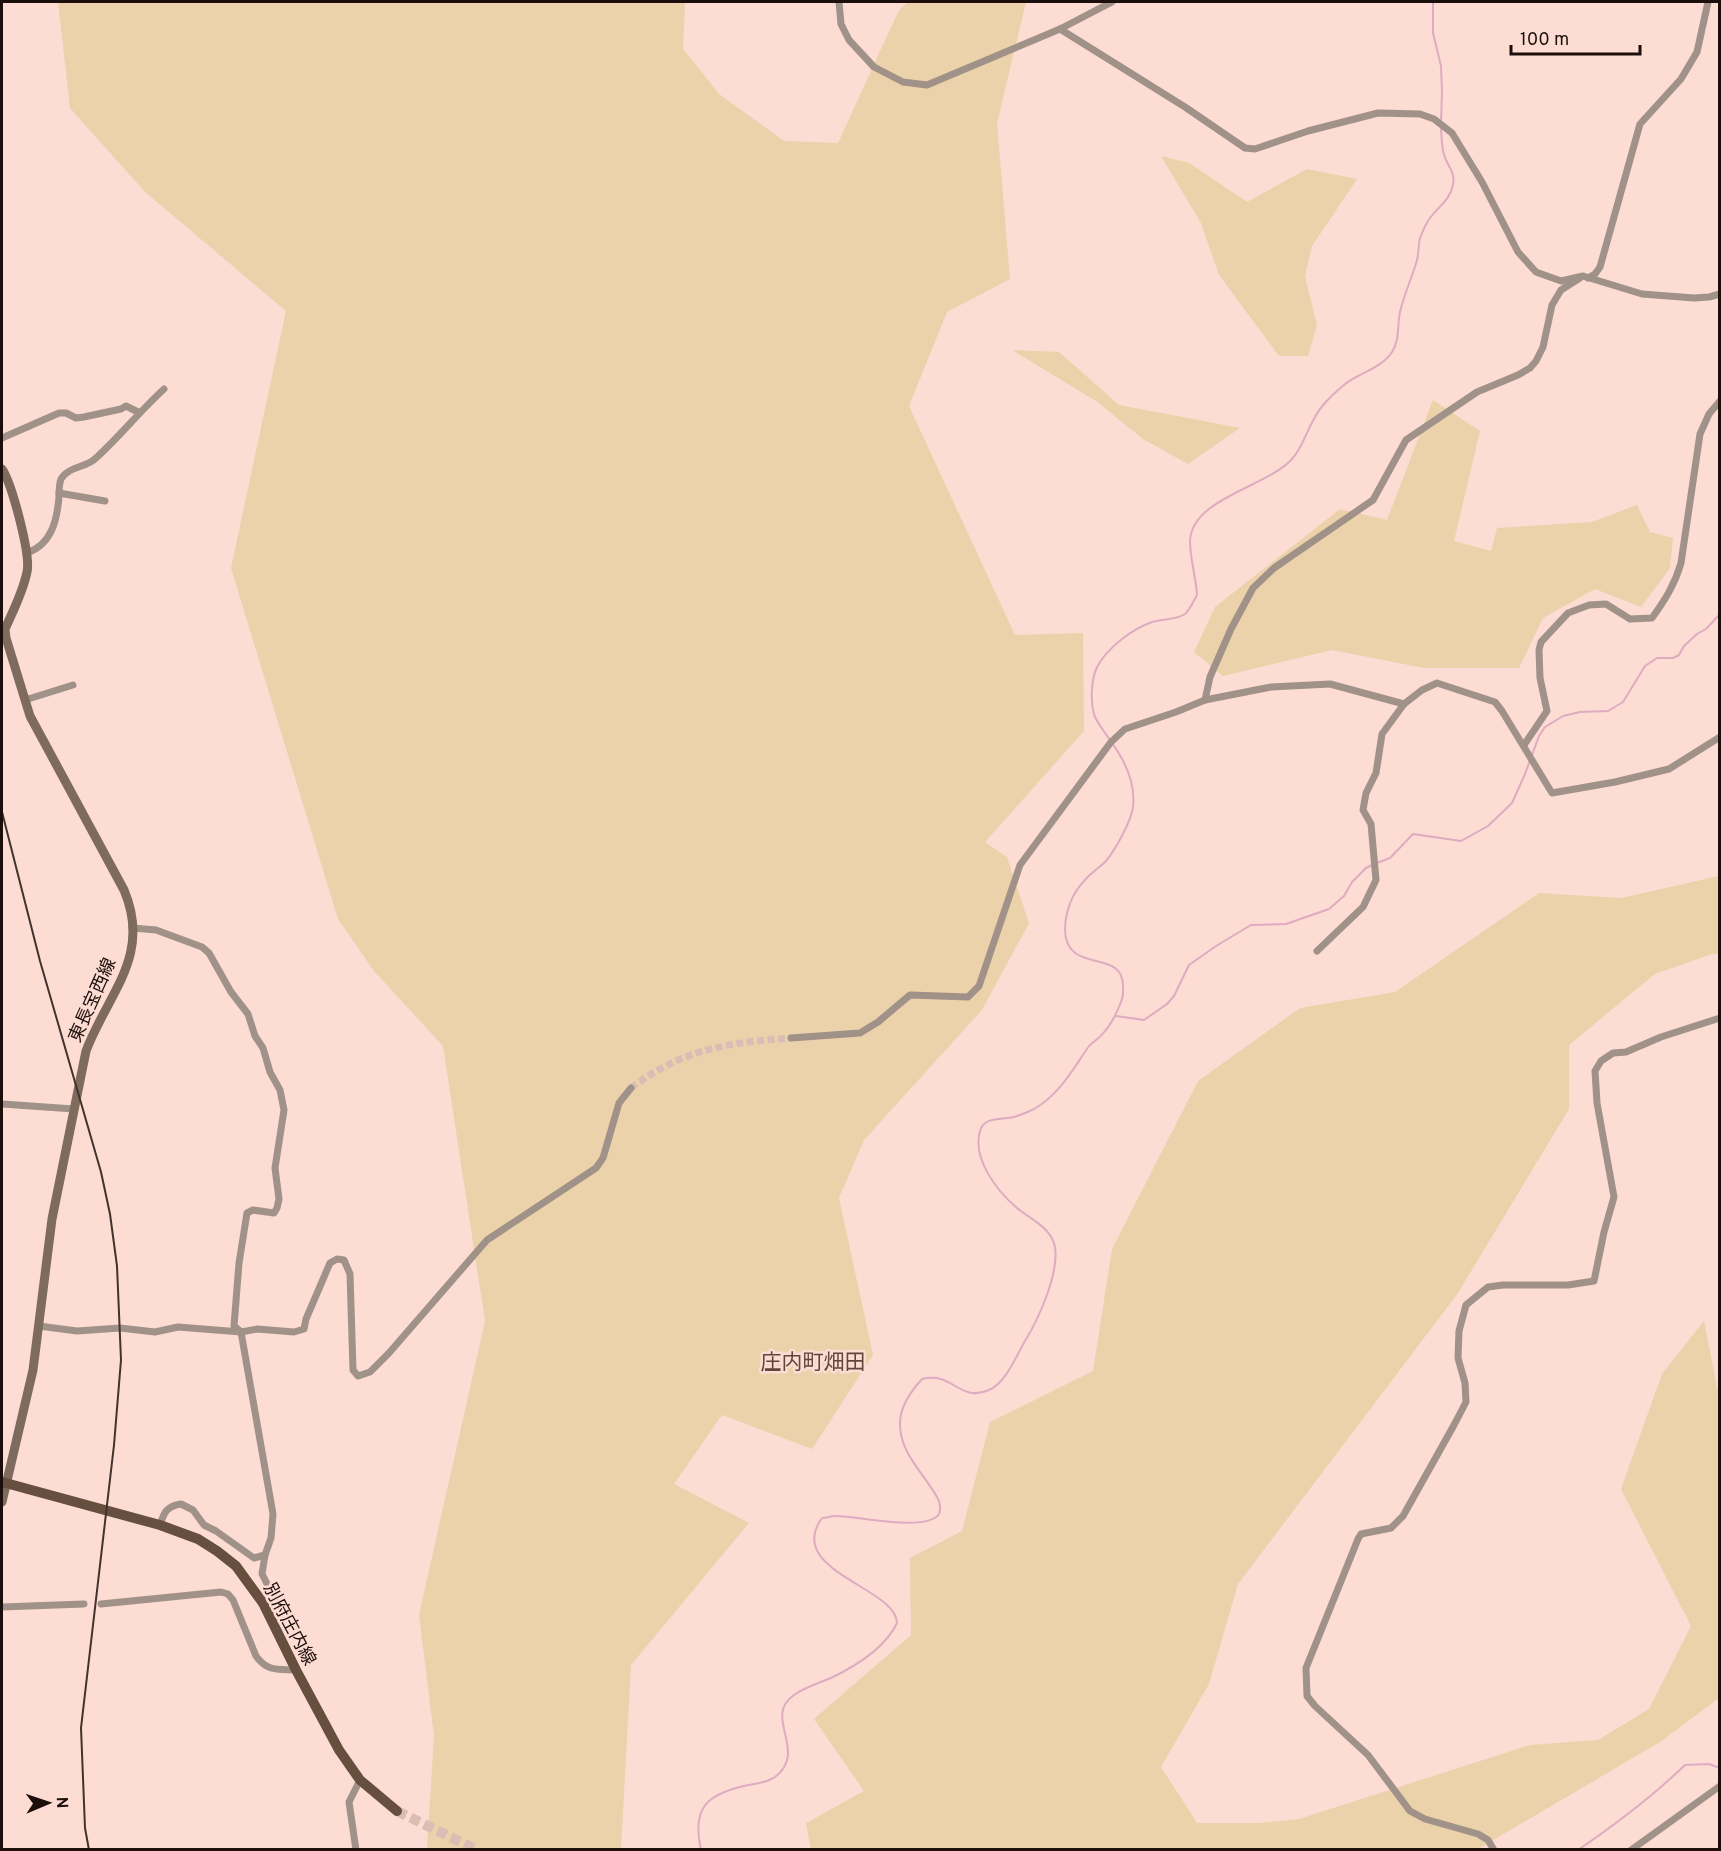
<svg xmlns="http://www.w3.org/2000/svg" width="1721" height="1851" font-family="Overpass,'Noto Sans JP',sans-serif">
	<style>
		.green { fill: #ecd2aa }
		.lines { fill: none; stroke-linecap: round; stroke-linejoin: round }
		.stream { stroke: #dfabc0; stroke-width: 2 }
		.minor-tunnel { stroke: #dabdb5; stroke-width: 7; stroke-dasharray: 7 3.5; stroke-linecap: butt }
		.primary-tunnel { stroke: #dabdb5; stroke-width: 10; stroke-dasharray: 10 5; stroke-linecap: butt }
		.minor { stroke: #a09288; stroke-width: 7 }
		.secondary { stroke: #7e6b5d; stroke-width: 9 }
		.primary { stroke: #664f3e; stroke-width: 10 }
		.rail { stroke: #43332e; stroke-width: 2 }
		.labels { text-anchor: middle; stroke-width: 5; stroke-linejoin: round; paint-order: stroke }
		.street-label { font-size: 18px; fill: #1c0f0b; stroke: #fcdcd3 }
		.quarter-label { font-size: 21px; fill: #64443b; stroke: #fcdcd3 }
	</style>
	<rect width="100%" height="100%" fill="#fcdcd3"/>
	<g class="green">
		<path d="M58 2H685L683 49 719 94 784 141 838 143 899 10 908 2H1026L997 123 1010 279 947 312 909 406 1015 635 1083 633 1084 731 985 842 1007 857 1029 923 982 1010 864 1140 839 1198 873 1355 812 1449 722 1415 674 1484 749 1523 631 1665 621 1849H427L434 1736 419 1615 485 1321 443 1046 374 971 338 919 231 568 286 311 145 192 70 108Z"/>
		<path d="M1161 156 1189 163 1247 202 1307 169 1357 179 1312 246 1305 276 1317 325 1308 356H1279L1219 275 1201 223Z"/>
		<path d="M1012 350 1059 352 1119 405 1240 428 1188 464 1143 439 1096 401Z"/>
		<path d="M1433 400 1480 431 1454 541 1491 551 1497 528 1592 522 1637 505 1650 532 1673 538 1670 568 1641 607 1595 589 1543 618 1519 668H1424L1332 650 1223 676 1194 652 1215 607 1340 509 1387 520Z"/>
		<path d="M1719 876V954H1712L1655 974 1569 1045V1109L1458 1293 1238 1584 1209 1684 1161 1767 1197 1823H1260L1299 1819 1530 1745 1598 1740 1649 1709 1691 1626 1621 1489 1662 1374 1704 1321 1720 1402 1719 1698 1660 1742 1478 1849 811 1850 806 1823 864 1791 814 1719 911 1635 910 1558 962 1531 990 1422 1093 1371 1112 1249 1198 1081 1300 1008 1395 992 1539 893 1621 898Z"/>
	</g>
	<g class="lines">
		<g class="stream">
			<path d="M1433 2V33L1441 66 1442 92 1441 123"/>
			<path d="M1377 863 1390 858 1413 834 1461 841 1488 826 1512 803 1525 774 1539 736 1545 727 1563 716 1580 712 1608 711 1623 702 1645 666 1657 658H1673L1679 655 1684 646 1697 634 1706 629 1720 614"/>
			<path d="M1116 1016 1144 1020 1167 1004 1174 996 1189 965 1216 946 1251 925 1286 924 1329 909 1344 896 1352 882 1366 868 1372 865"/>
			<path d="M701 1850C692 1809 705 1795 744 1786 755 1784 766 1783 775 1777 809 1751 762 1717 794 1695 805 1687 819 1683 831 1678 856 1666 885 1648 897 1623 896 1587 784 1571 822 1518 826 1518 831 1516 835 1516 855 1515 926 1533 939 1514 941 1510 940 1505 939 1501 927 1476 899 1454 900 1423 900 1407 912 1390 922 1379 953 1371 959 1403 989 1390 1006 1383 1016 1356 1025 1341 1039 1318 1059 1274 1055 1247 1051 1227 1030 1219 1017 1208 997 1191 972 1159 980 1131 984 1116 1002 1120 1014 1117 1021 1115 1028 1112 1034 1109 1060 1094 1073 1069 1089 1046 1094 1041 1101 1037 1105 1031 1113 1022 1117 1012 1121 1002 1124 996 1123 992 1123 985 1122 948 1066 975 1065 930 1065 912 1072 893 1085 880 1091 873 1099 868 1106 861 1115 850 1131 822 1133 807 1136 782 1124 759 1110 740 1105 733 1099 725 1095 717 1090 703 1091 680 1097 667 1107 648 1132 629 1152 622 1162 619 1176 620 1185 614 1190 610 1194 600 1197 595 1196 577 1190 559 1190 541 1192 498 1267 487 1292 459 1303 447 1306 432 1314 419 1321 405 1332 395 1344 385 1358 373 1381 369 1392 352 1400 340 1397 325 1400 312 1404 294 1412 278 1417 260 1419 253 1418 245 1420 238 1422 233 1425 226 1428 221 1436 208 1450 201 1453 185 1455 173 1450 169 1446 160 1441 150 1442 139 1441 128"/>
			<path d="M1578 1850C1616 1824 1653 1796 1685 1765L1709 1764 1720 1768"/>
		</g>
		<path class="minor-tunnel" d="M631 1088C641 1081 651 1073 662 1068 702 1046 746 1041 791 1038"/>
		<path class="primary-tunnel" d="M397 1811 477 1850"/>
		<g class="minor">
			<path d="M839 2 841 24 849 40 874 67 903 82 927 85 1060 29 1112 2"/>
			<path d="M1060 29 1185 107 1245 148 1255 149 1308 131 1378 113 1420 114 1434 119 1452 133 1482 182 1518 252 1536 272 1561 281 1583 276 1642 294 1694 298 1709 297 1720 294"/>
			<path d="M1588 278 1595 274 1600 267 1640 124 1681 79 1697 52 1708 2"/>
			<path d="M2 438 59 413H66L76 418 84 417 121 409 126 406 138 412"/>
			<path d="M59 493 105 501"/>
			<path d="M27 553C52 544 57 520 59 497 59 491 59 484 61 479 69 466 86 468 96 458 120 436 140 411 164 389"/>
			<path d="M25 700 73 685"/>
			<path d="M1205 700 1210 677 1231 629 1253 588 1274 568 1373 500 1406 440 1477 392 1518 375 1530 368 1536 361 1543 347 1552 305 1561 290 1580 278"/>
			<path d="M1524 745 1547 711 1540 678 1539 650 1541 642 1568 613 1589 605 1606 604 1630 619 1652 618C1665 600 1675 584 1681 563L1700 434 1709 414 1720 401"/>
			<path d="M133 928 156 930 202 947 209 953 231 992 248 1014 255 1036 263 1048 270 1072 280 1090 284 1110 275 1168 279 1199 277 1208 274 1213 253 1210 247 1213 239 1263 234 1326 241 1332 273 1514 271 1538 265 1555 254 1558 216 1531 204 1525 193 1510 181 1504C167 1506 164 1512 160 1525"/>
			<path d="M1317 951 1363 907 1376 880 1371 824 1363 810 1366 793 1376 773 1382 734 1404 704 1422 690 1437 683 1495 702 1502 711 1552 793 1615 782 1669 769 1720 737"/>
			<path d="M791 1038 860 1033 878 1022 910 995 968 997 979 986 1020 865 1111 742 1125 729 1176 712 1205 700 1271 687 1330 684 1404 704"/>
			<path d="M2 1104 74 1109"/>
			<path d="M39 1326 77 1331 120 1328 155 1332 178 1327 241 1332 257 1329 294 1332 304 1329 306 1319 330 1263 337 1259 344 1260 350 1274 353 1370 358 1376 370 1372 389 1353 487 1240 596 1168 603 1158 619 1103 631 1088"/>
			<path d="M265 1555 262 1574 279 1607 277 1610 269 1616"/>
			<path d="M101 1604 221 1592 228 1594 233 1600 256 1656C268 1672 277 1669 296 1670"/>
			<path d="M2 1607 84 1604"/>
			<path d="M356 1850 349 1802 360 1780"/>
			<path d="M1494 1850 1488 1840 1478 1834 1425 1819 1410 1811 1368 1755 1315 1706 1307 1696 1306 1668 1358 1539 1361 1534 1391 1528 1403 1516 1454 1425 1466 1402 1465 1383 1458 1358 1459 1331 1466 1305 1488 1287 1503 1285H1568L1594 1281 1604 1232 1614 1197 1597 1103 1595 1071 1601 1061 1613 1053 1626 1052 1661 1037 1720 1018"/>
			<path d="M1631 1850 1720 1786"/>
		</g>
		<path class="secondary" d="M2 469C12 484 31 555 27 572 23 592 13 611 5 629L6 638 30 716 124 890C152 956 108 993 86 1051L52 1219 33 1370 2 1502"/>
		<path class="primary" d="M2 1482 160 1525 198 1539 217 1551 236 1566 263 1603 296 1670 339 1750 360 1780 397 1811"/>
		<path class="rail" d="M2 812 40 961 101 1172 110 1214 117 1266 121 1360 114 1445 81 1728 85 1828 89 1850"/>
	</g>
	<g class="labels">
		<g class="street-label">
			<text transform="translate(92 1000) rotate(-66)" y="6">東長宝西線</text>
			<text transform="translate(290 1624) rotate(62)" y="6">別府庄内線</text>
		</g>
		<g class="quarter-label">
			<text x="813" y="1369">庄内町畑田</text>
		</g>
	</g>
	<rect width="1721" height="1851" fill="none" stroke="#1c0f0b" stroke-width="6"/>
	<g transform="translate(48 1803) rotate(88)" stroke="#fcdcd3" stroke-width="4.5" paint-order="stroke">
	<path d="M0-4.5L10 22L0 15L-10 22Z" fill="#1c0f0b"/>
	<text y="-9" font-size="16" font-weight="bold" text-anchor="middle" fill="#1c0f0b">N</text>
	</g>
	<path d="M1511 45v9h129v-9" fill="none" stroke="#1c0f0b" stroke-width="3"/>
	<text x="1520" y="45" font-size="18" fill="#1c0f0b" stroke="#fcdcd3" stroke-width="4.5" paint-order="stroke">100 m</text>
</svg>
